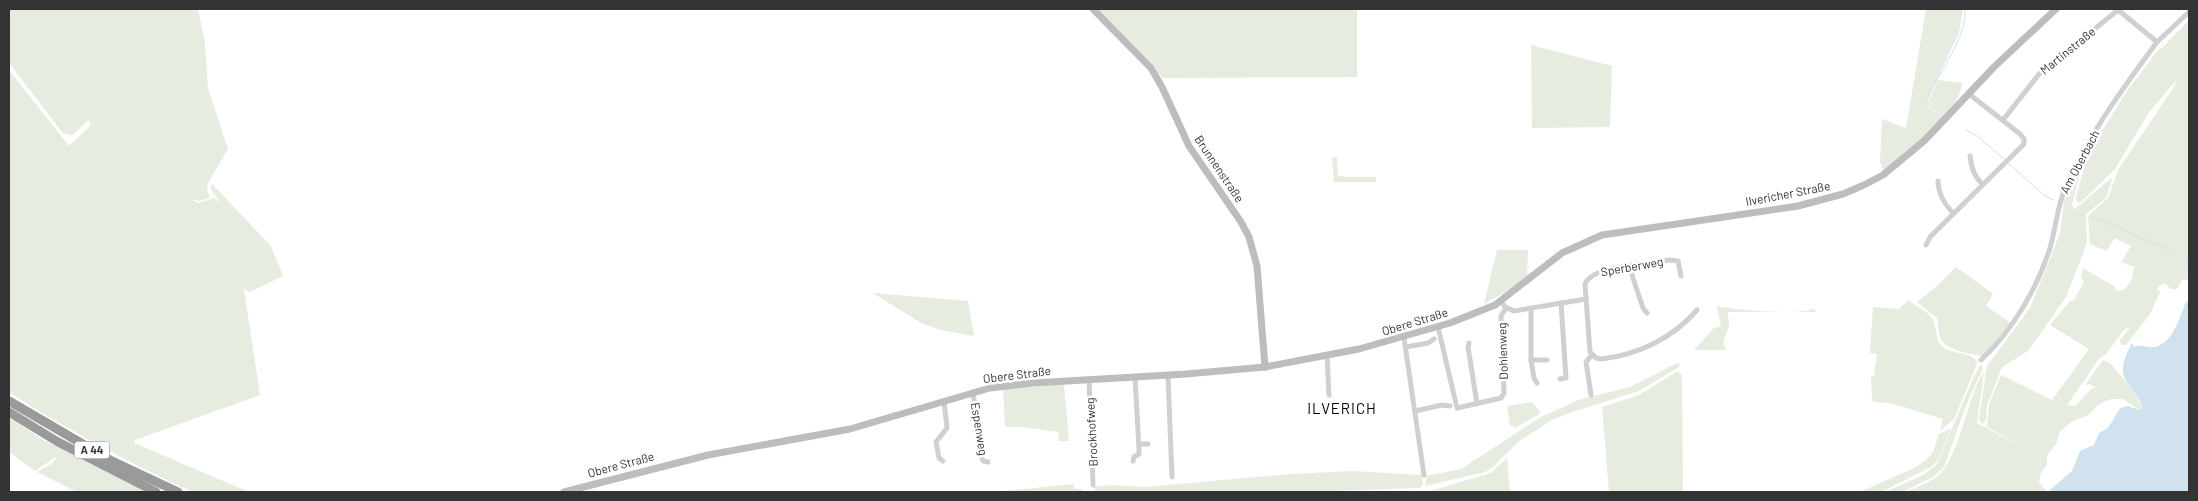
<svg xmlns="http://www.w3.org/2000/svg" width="2198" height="501" font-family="Barlow,sans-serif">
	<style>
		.green { fill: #e6ecdf }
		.water { fill: #cfe2ee }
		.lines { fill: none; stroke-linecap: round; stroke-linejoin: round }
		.stream { stroke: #cfe2ee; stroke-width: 1 }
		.street { stroke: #d0d0d0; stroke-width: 5 }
		.secondary { stroke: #bdbdbd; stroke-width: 7 }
		.highway { stroke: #9a9a9a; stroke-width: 9 }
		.labels { text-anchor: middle; stroke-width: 5; stroke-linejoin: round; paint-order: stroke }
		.shield { fill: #fff; stroke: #707070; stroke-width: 1 }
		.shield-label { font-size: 11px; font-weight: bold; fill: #333 }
		.street-label { font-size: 12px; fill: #333; stroke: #fff }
		.quarter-label { font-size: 15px; letter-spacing: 1px; fill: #000; stroke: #fff }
	</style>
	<rect width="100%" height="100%" fill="#fff"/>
	<g class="green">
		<path d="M9 9H198L205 44 208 88 228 149 208 183 207 189 210 198 200 201 190 199 199 203 214 198 221 204 210 188 212 184 271 246 283 276 250 292 244 289 260 395 135 440 134 443 249 492H193L188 490C126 461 66 429 9 392V70L69 146 91 125 88 120 73 135H68L62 132 9 63Z"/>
		<path d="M1098 9H1357V77L1162 78 1151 62Z"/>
		<path d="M1926 9H1963L1959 32 1927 101 1928 108 1943 118 1919 143 1886 170H1883L1880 162 1882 119 1906 128Z"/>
		<path d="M2189 20V283L2186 279 2182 280 2177 289H2171L2165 283 2159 286 2156 292 2160 290V292L2150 314 2126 345H2121L2120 340 2131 326 2124 330 2107 353 2099 359 2067 405 2075 406 2091 389 2095 388 2090 384 2085 385 2103 360 2110 363 2135 393 2142 409 2139 410 2123 399H2111L2098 405 2088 415 2073 421 2060 431 2056 444 2047 455V465L2041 473 2039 482 2047 492H1906C1917 487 1931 482 1940 474 1960 454 1967 398 1984 371L1977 423 2031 452 1987 427 1989 404 2001 375 2052 400 2089 349 2050 325 2070 301 2074 300 2084 282 2081 277 2083 268 2115 287 2116 291 2124 290 2132 280 2134 267 2121 262 2131 246 2115 238 2106 251 2090 244 2088 216 2108 198 2118 170 2174 87 2177 79 2150 111 2115 169 2080 203 2076 201V197L2088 153 2127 91 2159 49 2163 47Z"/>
		<path d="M1531 45 1612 66 1610 127 1532 128Z"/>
		<path d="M1938 80 1962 83C1961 97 1952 106 1943 117L1932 109 1928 103Z"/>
		<path d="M1332 157H1337L1338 175 1344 177H1376V182H1334Z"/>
		<path d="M2081 164H2083L2072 204 2074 210 2111 178 2112 180 2106 198 2086 214 2087 243 2066 297 2028 351 2002 367 1987 405 1986 420 1982 424 1979 419 1987 366 2030 308 2054 249 2060 232 2064 201Z"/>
		<path d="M1497 250H1528L1527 276 1509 290 1484 304Z"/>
		<path d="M1956 267 1993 294 1986 306 2011 323 1983 356C1972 355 1949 350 1942 341 1938 335 1939 325 1937 318L1917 302 1936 287Z"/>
		<path d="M873 293 968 301 974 336 941 330 921 323Z"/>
		<path d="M1909 300C1916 308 1928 310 1933 320 1938 330 1934 341 1944 348 1954 354 1969 352 1977 361L1976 366 1954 419 1940 431 1943 419 1893 404 1872 401 1871 376H1874L1877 354 1870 353 1873 307 1898 309Z"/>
		<path d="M1717 306C1731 310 1806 316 1814 308L1816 312H1823H1728C1728 316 1729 322 1729 325 1727 335 1720 340 1726 350H1694L1714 328 1721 326Z"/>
		<path d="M1677 363 1680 364 1679 367 1639 391 1572 412 1552 420 1518 442 1493 467 1485 472 1425 486 1427 476 1461 469 1541 417 1581 399 1630 387Z"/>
		<path d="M1981 364 1983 368 1967 403 1944 467 1933 477 1902 492H1885L1925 474 1937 464 1972 381Z"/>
		<path d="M1678 371 1682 376 1683 492H1609L1602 407 1639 395Z"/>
		<path d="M1064 384 1069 441H1058L1059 432 1023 427H1005L1003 389Z"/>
		<path d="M1532 402 1541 413 1515 428 1510 425 1507 406Z"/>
		<path d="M9 417 43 440 147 492H77L37 472 53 463 57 456 35 471 9 452Z"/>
		<path d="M1949 429H1951L1938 460 1931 467 1881 492H1860L1916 467 1927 459 1933 452 1939 434Z"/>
		<path d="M1507 458 1510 492H1427L1491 473Z"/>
		<path d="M1352 471 1422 475 1423 485 1420 488 1299 492H1095L1094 487 1113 485 1143 487 1291 474Z"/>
		<path d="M1074 484V489H1081L1084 492H994Z"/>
	</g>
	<path class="water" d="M2189 301V492H2050V490L2072 471 2080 451 2094 445 2099 433 2108 428 2120 408 2128 406 2139 410 2142 409C2139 387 2116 386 2125 358 2127 353 2129 348 2132 343L2134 347C2141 344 2147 348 2154 347 2173 344 2179 318 2186 302Z"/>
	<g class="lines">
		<g class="stream">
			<path d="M1941 116C1932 111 1926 108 1928 98 1939 72 1967 37 1965 9"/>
			<path d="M1966 130 1977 136 2005 160"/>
			<path d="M2008 163 2045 196 2054 200"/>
			<path d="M2091 216 2174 252"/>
			<path d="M2186 259 2189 270"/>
		</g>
		<g class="street">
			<path d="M2157 42 2189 12"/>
			<path d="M2003 120 2040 73 2118 10"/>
			<path d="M1970 156C1971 168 1974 176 1982 184"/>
			<path d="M1938 181C1938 193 1945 205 1953 213"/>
			<path d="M1926 245 1930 237 2024 144V139L2020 134 1969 94"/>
			<path d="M1629 266 1643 308 1647 313"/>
			<path d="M1681 276 1678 261 1670 260C1651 263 1592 265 1585 284L1590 352 1596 358 1601 359C1638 355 1673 338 1697 310"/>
			<path d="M1501 301 1505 307 1514 311 1586 299"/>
			<path d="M1531 308V360H1547"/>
			<path d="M1438 327 1457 408 1501 398 1504 393 1501 316 1506 308"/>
			<path d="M1404 338 1424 475"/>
			<path d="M1469 343 1468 347 1477 404"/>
			<path d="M1406 347 1428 343 1434 339"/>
			<path d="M1327 355 1329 395"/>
			<path d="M1531 360 1534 378 1537 383"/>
			<path d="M1981 360C2012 331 2037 289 2050 248 2056 228 2057 206 2066 186 2089 134 2123 88 2157 42L2117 9"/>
			<path d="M1168 376 1172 477"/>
			<path d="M1560 379 1566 378 1561 303"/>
			<path d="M1089 380 1093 485"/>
			<path d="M973 392 981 455 983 461 988 462"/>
			<path d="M1591 395 1586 362 1592 355"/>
			<path d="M1415 411 1442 405 1450 406"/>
			<path d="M1139 444H1148"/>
			<path d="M943 461 939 458 936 442 947 428 944 401"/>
			<path d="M1133 461 1134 457 1139 454V449L1135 377"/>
		</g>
		<g class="secondary">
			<path d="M1093 9 1151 68 1162 87 1189 146 1241 222 1249 237 1257 266 1265 367"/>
			<path d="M564 492 708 455 850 429 990 388 1033 383 1186 374 1265 367 1359 349 1450 323 1495 305 1562 253 1602 235 1798 206 1843 194 1864 185 1883 175 1924 141 1994 67 2056 9"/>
		</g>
		<g class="highway">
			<path d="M9 401 110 460 178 492"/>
			<path d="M9 412 58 442 156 492"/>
		</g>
	</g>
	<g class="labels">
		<rect class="shield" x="74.5" y="441.5" width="35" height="17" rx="4"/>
		<g class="shield-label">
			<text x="92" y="454">A 44</text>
		</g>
		<g class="street-label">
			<text transform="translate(2068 51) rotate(-39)" y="4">Martinstraße</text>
			<text transform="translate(2080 162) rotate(-62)" y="4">Am Oberbach</text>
			<text transform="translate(1219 169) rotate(56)" y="4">Brunnenstraße</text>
			<text transform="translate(1788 194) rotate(-11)" y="4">Ilvericher Straße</text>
			<text transform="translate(1632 267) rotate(-10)" y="4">Sperberweg</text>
			<text transform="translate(1415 322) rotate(-17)" y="4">Obere Straße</text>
			<text transform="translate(1503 351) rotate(-92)" y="4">Dohlenweg</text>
			<text transform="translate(1017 375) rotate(-7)" y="4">Obere Straße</text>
			<text transform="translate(979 429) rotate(81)" y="4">Espenweg</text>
			<text transform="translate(1092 432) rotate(-93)" y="4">Brockhofweg</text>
			<text transform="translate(621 465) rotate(-15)" y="4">Obere Straße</text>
		</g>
		<g class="quarter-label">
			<text x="1342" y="414">ILVERICH</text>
		</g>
	</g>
	<rect width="2198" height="501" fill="none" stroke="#333333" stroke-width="20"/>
</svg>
